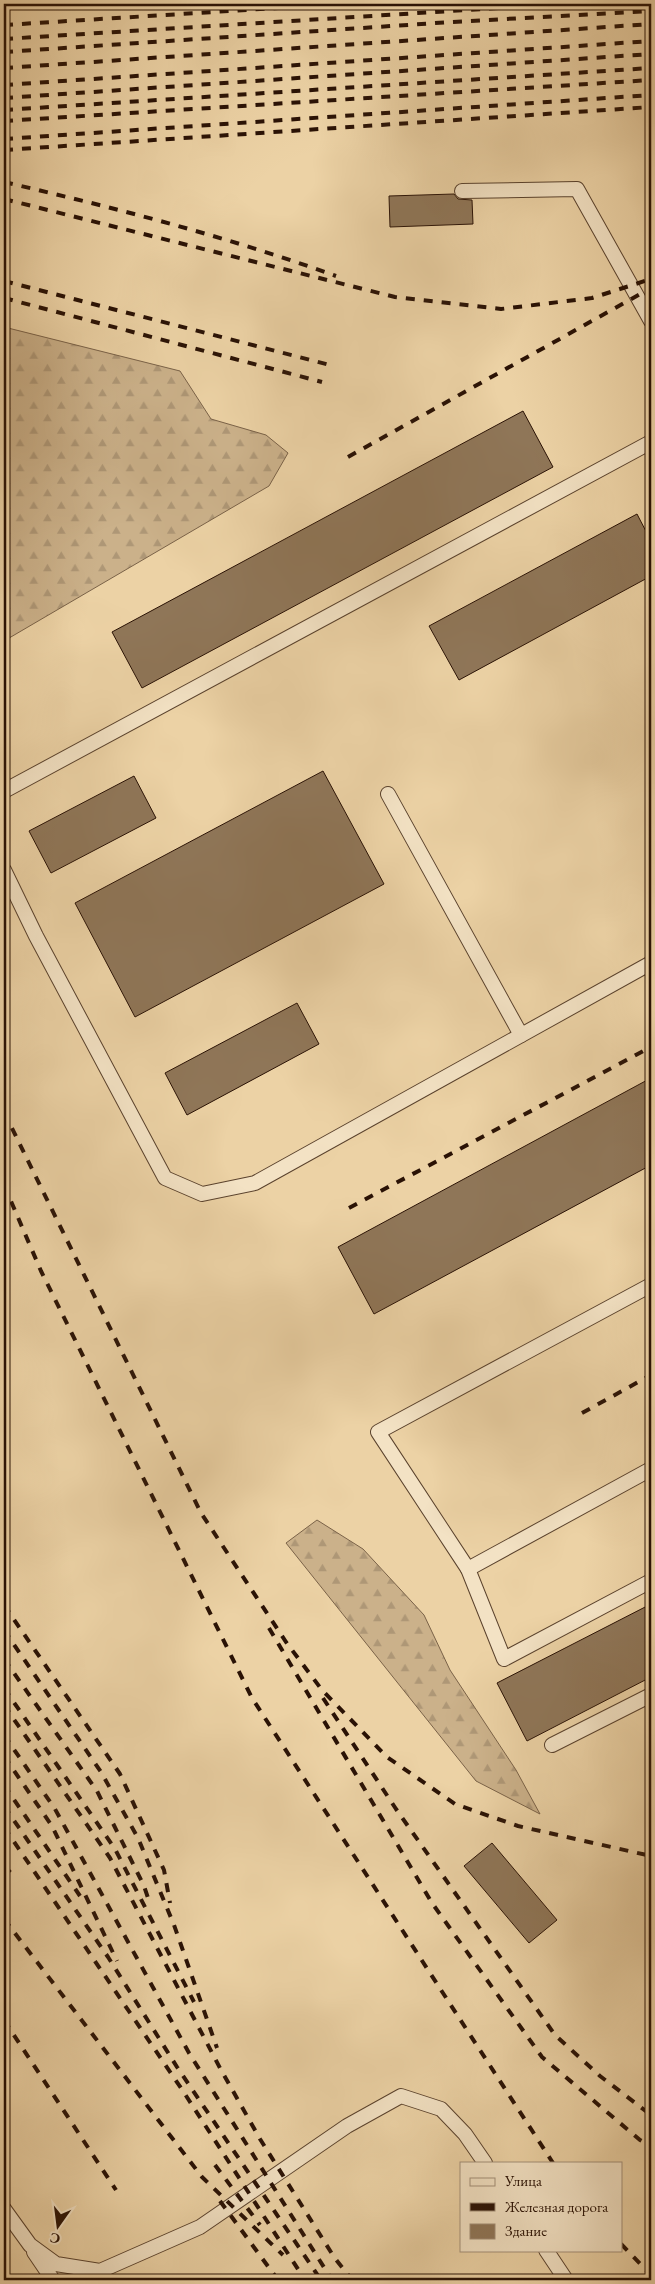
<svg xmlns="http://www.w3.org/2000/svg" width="655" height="2284" font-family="'EB Garamond',serif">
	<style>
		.forest { fill: url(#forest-firs); stroke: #7a6248 }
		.building { fill: #8f7658; stroke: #2a1205 }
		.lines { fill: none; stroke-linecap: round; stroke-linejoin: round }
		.street-casing { stroke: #5a422d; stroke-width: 16 }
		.street { stroke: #f3e2c4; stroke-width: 14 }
		.rail { stroke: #2a1205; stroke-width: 4; stroke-dasharray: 9 9; stroke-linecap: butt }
	</style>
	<defs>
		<pattern id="forest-firs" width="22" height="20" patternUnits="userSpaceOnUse" patternTransform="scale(1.25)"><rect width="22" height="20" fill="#cbb18a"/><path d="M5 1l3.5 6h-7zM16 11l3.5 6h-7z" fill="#ae9776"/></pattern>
	</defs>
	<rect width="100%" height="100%" fill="#ecd2a5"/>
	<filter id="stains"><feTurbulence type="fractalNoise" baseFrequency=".004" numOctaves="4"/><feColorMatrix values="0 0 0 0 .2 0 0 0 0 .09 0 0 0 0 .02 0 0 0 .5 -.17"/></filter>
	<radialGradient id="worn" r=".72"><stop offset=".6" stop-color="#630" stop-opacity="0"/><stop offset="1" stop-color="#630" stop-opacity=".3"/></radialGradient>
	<g class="forest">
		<path d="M4 327 180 371 211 419 266 435 288 453 269 486 4 641Z"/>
		<path d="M317 1520 363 1549 424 1615 450 1670 516 1770 540 1814 476 1781 286 1543Z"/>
	</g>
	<g class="building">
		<path d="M454 194 458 199 472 200 473 224 390 227 389 196Z"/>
		<path d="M523 411 553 467 142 688 112 632Z"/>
		<path d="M637 514 651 541V576L459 680 429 626Z"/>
		<path d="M323 771 384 884 135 1017 75 903Z"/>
		<path d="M134 776 156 818 51 873 29 831Z"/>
		<path d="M297 1003 319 1044 187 1115 165 1073Z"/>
		<path d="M651 1078V1165L374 1314 338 1247Z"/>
		<path d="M651 1604V1677L527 1741 497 1683Z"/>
		<path d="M492 1843 557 1920 529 1943 464 1866Z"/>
	</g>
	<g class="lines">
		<g class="street-casing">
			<g id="street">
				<path d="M462 191 577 189 651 321"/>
				<path d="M4 791 651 442"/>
				<path d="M388 794 521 1035"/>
				<path d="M4 870 36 936 165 1178 202 1194 255 1183 651 963"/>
				<path d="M651 1285 378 1432 468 1569 651 1469"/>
				<path d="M468 1569 504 1659 651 1581"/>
				<path d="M552 1745 651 1695"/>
				<path d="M4 2209 30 2245 56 2264 100 2271 200 2227 347 2126 401 2096 441 2109 465 2134 485 2163"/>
				<path d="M546 2250 566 2280"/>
				<path d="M34 2252 53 2280"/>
			</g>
		</g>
		<use href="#street" class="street"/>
		<g class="rail">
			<path d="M4 25 342 4"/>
			<path d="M4 39 562 4"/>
			<path d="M4 52 451 22 651 11"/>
			<path d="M4 68 651 24"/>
			<path d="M4 85 651 41"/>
			<path d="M4 98 651 54"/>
			<path d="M4 110 651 68"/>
			<path d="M4 121 651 80"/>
			<path d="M4 139 651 95"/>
			<path d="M4 150 651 107"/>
			<path d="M4 182C116 208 228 237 336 276"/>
			<path d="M4 199 395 297 501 309 592 298 651 279"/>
			<path d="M4 281 330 365"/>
			<path d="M4 298 322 382"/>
			<path d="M348 457 651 288"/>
			<path d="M4 1112 201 1513 286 1642 322 1690 387 1757 455 1804 518 1826 651 1856"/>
			<path d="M4 1185 41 1271 252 1698 553 2163"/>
			<path d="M349 1208 651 1047"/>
			<path d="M582 1413 651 1375"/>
			<path d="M4 1605 120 1774 164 1870 170 1903"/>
			<path d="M269 1628 432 1903 542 2057 640 2140 651 2146"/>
			<path d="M4 1630 101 1772 138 1838 174 1925 217 2048"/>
			<path d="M4 1659 97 1791 144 1886 150 1904"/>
			<path d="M4 1688 115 1849 194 2002"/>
			<path d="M323 1698 396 1809 555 2035 600 2076 651 2115"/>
			<path d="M4 1705 110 1858 220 2068 260 2139 334 2257 352 2280"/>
			<path d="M4 1735 55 1809 189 2053 332 2280"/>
			<path d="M4 1756 52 1826 117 1961"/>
			<path d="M4 1785 80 1896"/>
			<path d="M4 1806 108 1957 177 2067 321 2280"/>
			<path d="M4 1827 183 2091 305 2280"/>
			<path d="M4 1866 16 1878"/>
			<path d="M4 1919 202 2177 283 2255"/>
			<path d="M4 2020 116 2190"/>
			<path d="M215 2165 260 2225"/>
			<path d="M220 2201 278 2280"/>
			<path d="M621 2244 651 2275"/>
		</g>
	</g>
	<rect width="655" height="2284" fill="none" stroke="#ecd2a5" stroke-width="20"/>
	<rect x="5" y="5" width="645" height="2274" fill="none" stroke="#2a1205" stroke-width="2.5"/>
	<rect x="10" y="10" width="635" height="2264" fill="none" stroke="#2a1205"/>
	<rect x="460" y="2162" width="162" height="90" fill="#f3e2c4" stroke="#a38f78"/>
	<rect x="470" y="2178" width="25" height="8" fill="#f3e2c4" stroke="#a38f78"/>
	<text x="505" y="2186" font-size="15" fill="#2a1205">Улица</text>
	<rect x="470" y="2203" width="25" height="8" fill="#2a1205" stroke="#a38f78"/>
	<text x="505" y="2212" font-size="15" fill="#2a1205">Железная дорога</text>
	<rect x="470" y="2224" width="25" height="15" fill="#8f7658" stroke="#a38f78"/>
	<text x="505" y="2236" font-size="15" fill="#2a1205">Здание</text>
	<g transform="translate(58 2226) rotate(194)" stroke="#f3e2c4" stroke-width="4" paint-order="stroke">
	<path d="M0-4L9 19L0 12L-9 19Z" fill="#2a1205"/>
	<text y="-8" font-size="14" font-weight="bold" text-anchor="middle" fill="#2a1205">С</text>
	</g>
	<rect width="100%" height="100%" filter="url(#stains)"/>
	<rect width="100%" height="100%" fill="url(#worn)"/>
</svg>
